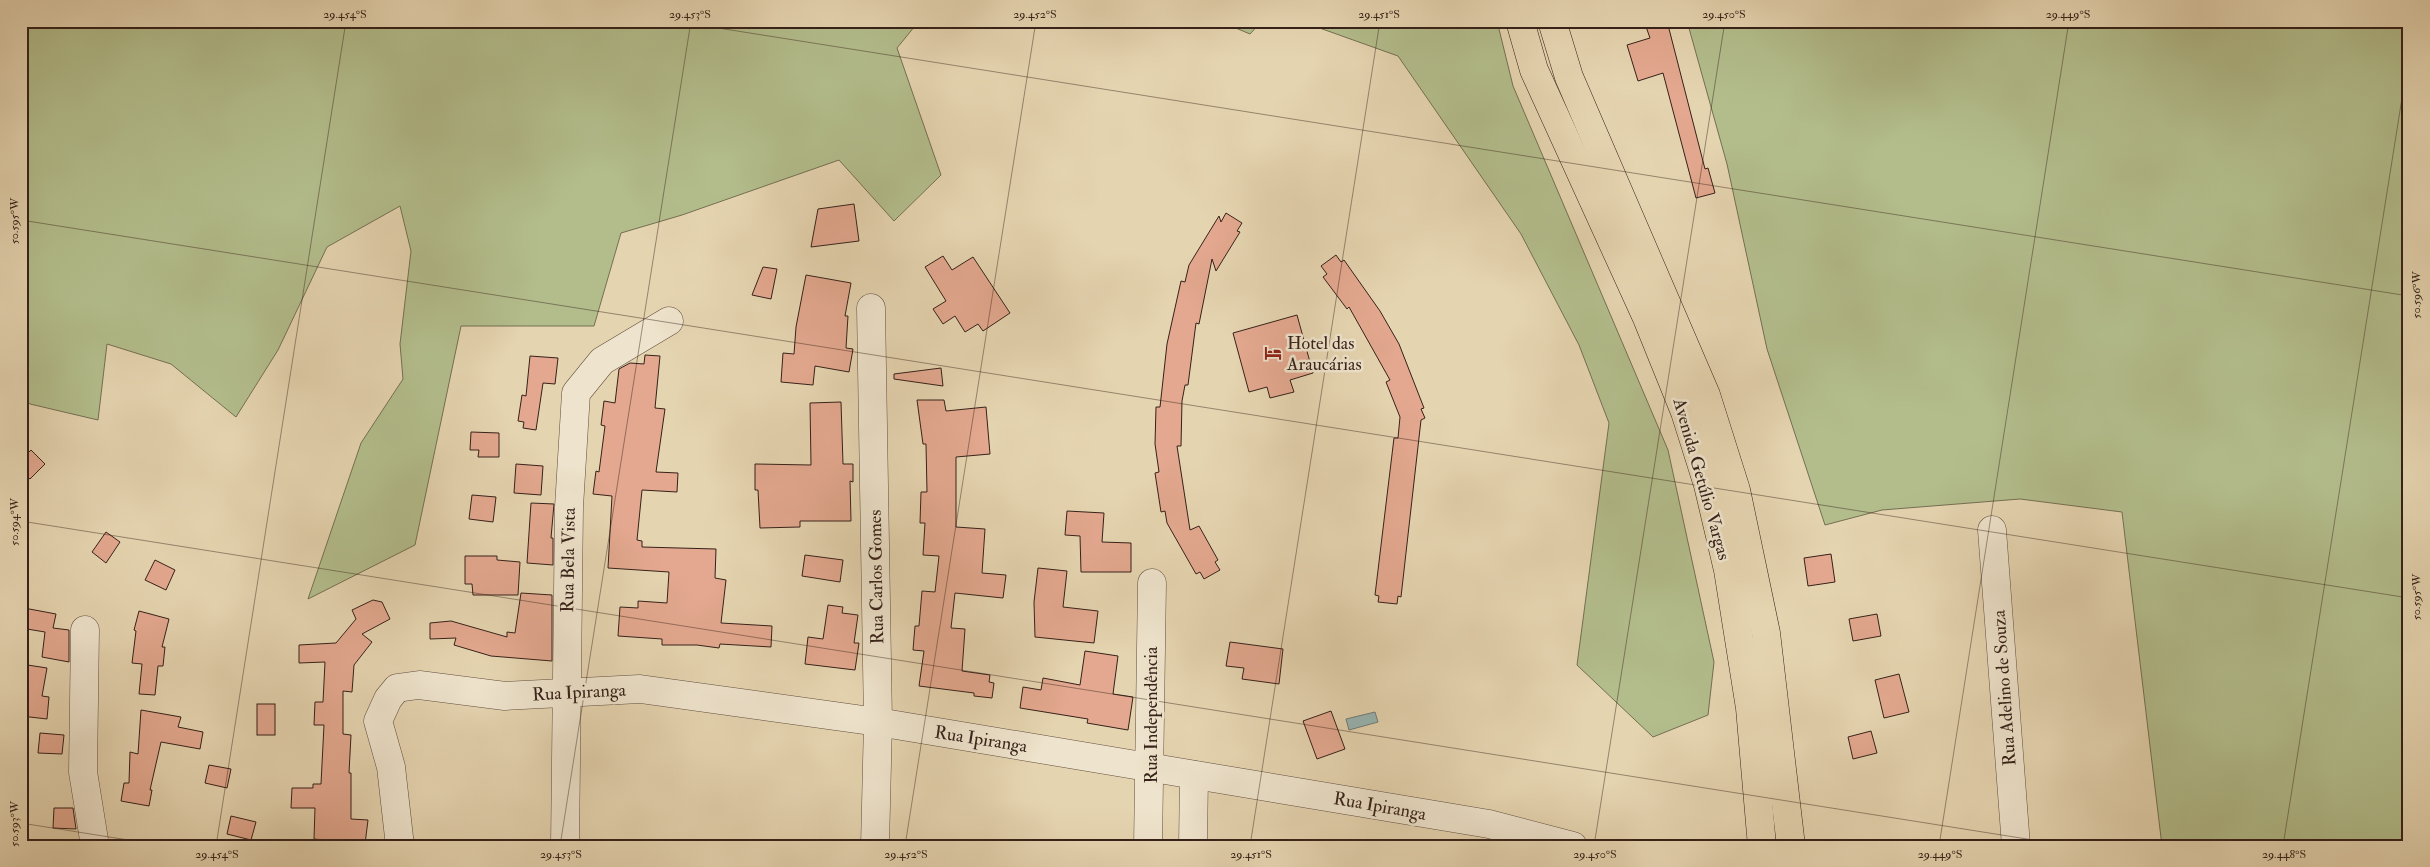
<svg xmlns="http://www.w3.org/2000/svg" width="2430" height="867" font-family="'IM FELL Double Pica',serif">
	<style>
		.green { fill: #b3bd8c; stroke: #746f52 }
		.water { fill: #98b6b4; stroke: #717a76 }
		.building { fill: #e3a88f; stroke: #362119 }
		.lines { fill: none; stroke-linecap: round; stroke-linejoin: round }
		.minor-casing { stroke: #624e3f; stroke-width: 29 }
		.major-casing { stroke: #362119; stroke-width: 29 }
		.minor { stroke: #eee3cc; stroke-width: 28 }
		.major { stroke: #e5d4b0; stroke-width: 28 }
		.ticks { fill: none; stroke: #362119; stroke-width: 1; stroke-opacity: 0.45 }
		.labels { text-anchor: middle; stroke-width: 5; stroke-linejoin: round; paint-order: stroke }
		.poi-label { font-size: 18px; fill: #362119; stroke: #eee3cc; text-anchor: start }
		.street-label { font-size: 18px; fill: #362119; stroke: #eee3cc }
		.neatline { fill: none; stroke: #362119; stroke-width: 2 }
		.ticks-label { font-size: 12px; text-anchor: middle; fill: #362119 }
	</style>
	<rect width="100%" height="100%" fill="#e5d4b0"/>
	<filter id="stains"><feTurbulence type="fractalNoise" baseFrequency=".004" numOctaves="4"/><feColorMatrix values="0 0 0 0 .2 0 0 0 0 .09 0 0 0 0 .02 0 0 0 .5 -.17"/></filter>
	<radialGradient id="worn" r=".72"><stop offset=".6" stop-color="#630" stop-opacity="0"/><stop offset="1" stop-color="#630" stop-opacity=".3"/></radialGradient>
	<g class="green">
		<path d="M21 21H919L897 48 941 175 894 221 839 160 682 215 621 233 594 326H461L415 545 308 599 361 443 403 379 400 344 411 251 400 206 327 247 278 350 236 417 171 364 107 344 98 420 30 404 21 397Z"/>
		<path d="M1219 21H1262L1250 34Z"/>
		<path d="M1300 21H1497L1513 86 1668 450 1714 662 1708 715 1653 737 1577 665 1609 423 1579 345 1521 234 1398 56Z"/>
		<path d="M1687 21H2409V846H2162L2122 512 2020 499 1882 510 1825 525 1767 349 1727 164Z"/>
	</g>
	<path class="water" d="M1375 712 1378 722 1349 730 1346 719Z"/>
	<g class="building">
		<path d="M1644 21H1667L1705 169 1708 168 1715 193 1696 198 1663 73 1638 81 1627 45 1650 38Z"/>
		<path d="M854 204 859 241 811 247 818 209Z"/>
		<path d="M1226 213 1242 223 1237 231 1240 232 1216 271 1212 259 1199 324 1196 323 1188 385H1185L1182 401 1181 446H1177L1190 530 1199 526 1218 560 1215 562 1220 570 1204 579 1200 572 1196 574 1167 523 1165 511 1161 512 1155 473 1159 472 1155 444 1156 407H1160L1167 344 1181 281 1185 282 1189 265 1219 216 1221 222Z"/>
		<path d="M1336 255 1341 262 1344 260 1380 311 1399 344 1424 408 1421 409 1425 418 1421 420 1401 597 1398 596 1397 604 1378 602 1379 596 1375 595 1394 438H1398L1400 417 1386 382 1390 380 1349 307 1347 309 1323 277 1327 274 1321 266Z"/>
		<path d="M943 256 952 270 973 257 1010 313 983 331 978 324 965 332 955 316 943 324 933 309 946 301 925 267Z"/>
		<path d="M763 267 777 269 771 299 752 295Z"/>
		<path d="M806 275 851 283 845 316H848L846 348 853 349 849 372 815 366 813 385 781 382 783 353 794 354 796 327Z"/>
		<path d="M1297 315 1313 373 1290 380 1294 392 1270 398 1267 387 1249 392 1233 333Z"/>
		<path d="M645 355 660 356 655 408 665 409 656 472 678 473 677 492 642 490 637 540 642 541V547L716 549 715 578 726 580 721 623 772 626 771 647 720 644 719 648 697 645H662V639L618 636 620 607 638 608V601L667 603 669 572 608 568 612 496 593 494 596 471 599 472 605 426 601 425 604 401 615 403 619 369 630 363 644 364Z"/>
		<path d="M530 356 558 358 555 384 543 383 536 430 523 428 524 422 518 421 522 395 526 396Z"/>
		<path d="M941 368 943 386 894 379V374Z"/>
		<path d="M917 400H944L946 411 986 407 990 454 956 457V527L985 529 982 573 1006 575 1003 598 955 593 951 628 965 629 962 671 990 675 989 682 994 683 992 698 974 696V693L919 686 924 651 913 650 915 626H919L922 591 935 592 939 556 923 555 925 523H920L921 492H927L926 444H923Z"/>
		<path d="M841 402 843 464H853V482L850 481 851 521H800V527L760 528 758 490H755V464L811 465 810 403Z"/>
		<path d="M471 432 499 433V457H478L479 450H470Z"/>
		<path d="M31 450 45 464 30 479 21 471V460Z"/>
		<path d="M516 464 543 466 541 495 514 493Z"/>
		<path d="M472 495 496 497 493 522 469 519Z"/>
		<path d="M531 503 554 504 551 538H553V565L527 563Z"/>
		<path d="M1067 511 1104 513 1102 542 1131 543V572H1081L1080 536 1065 535Z"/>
		<path d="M106 532 120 542 106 563 92 552Z"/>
		<path d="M1831 554 1835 582 1808 586 1804 558Z"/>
		<path d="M805 555 843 560 840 582 802 576Z"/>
		<path d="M465 556H497V560L520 562 518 595H473L472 584H465Z"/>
		<path d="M155 560 175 570 166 590 145 580Z"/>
		<path d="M1038 568 1067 571 1063 607 1098 611 1094 643 1035 637 1034 602Z"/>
		<path d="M521 593 552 595V661L491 656 454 645 456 638 430 639V623L451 621 507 637V632L515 633Z"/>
		<path d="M373 600 382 602 390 619 362 634 372 642 354 665 352 692 343 691V734L351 735 349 773H351V819L368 820 365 844 314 839 315 808H291L292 788H313V784H321L324 725H314L315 702H323L325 662 299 663V645L336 643 356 619 352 610Z"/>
		<path d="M828 605 843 607 842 613 858 615 854 643H859L855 670 805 664 808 637 823 639Z"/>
		<path d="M24 608 56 614 53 628 69 630V662L42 657 45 632 21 628Z"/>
		<path d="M139 611 169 619 162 647H165L163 666H158L155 695 139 694 142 664 132 663 136 631 134 630Z"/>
		<path d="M1877 614 1881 636 1853 641 1849 619Z"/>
		<path d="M1230 642 1283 649 1279 684 1242 679 1244 668 1226 666Z"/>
		<path d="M1085 651 1118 656 1113 694 1133 697 1128 730 1087 723 1088 719 1020 708 1023 687 1041 690 1043 678 1080 685Z"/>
		<path d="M21 664 47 668 42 696 49 697 47 719 21 716Z"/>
		<path d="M1899 674 1909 712 1884 718 1875 680Z"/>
		<rect x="257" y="704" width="18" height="31"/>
		<path d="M141 710 181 717 178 727 203 732 200 749 161 742 150 790H152L149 806 121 801 124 783H129L130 752 138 754Z"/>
		<path d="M1331 711 1345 749 1317 759 1303 721Z"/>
		<path d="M1871 731 1877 753 1853 759 1848 737Z"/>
		<path d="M40 733 64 735 62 754 38 753Z"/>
		<path d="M209 765 231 769 227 788 205 783Z"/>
		<path d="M54 808H73L76 829 53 828Z"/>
		<path d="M231 816 256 822 251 840 227 834Z"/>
	</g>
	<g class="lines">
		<g class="minor-casing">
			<g id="minor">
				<path d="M871 308 878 722 875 846"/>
				<path d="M1992 530 2016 846"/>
				<path d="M85 630 83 772 95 846"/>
				<path d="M400 846 391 767 378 721 388 699 397 688 419 685 505 696 640 689 878 722 1489 824 1573 846"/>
				<path d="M565 846 569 507 576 393 602 361 669 321"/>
				<path d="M1148 846 1152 583"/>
				<path d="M1193 846 1194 775"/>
			</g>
		</g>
		<g class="major-casing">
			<g id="major">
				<path d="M1520 21 1534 70 1647 318 1685 412 1708 485 1728 570 1750 708 1762 846"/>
				<path d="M1552 21 1569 77 1706 395 1736 490 1766 633 1791 846"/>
			</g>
		</g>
		<use href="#minor" class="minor"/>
		<use href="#major" class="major"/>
	</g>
	<path class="ticks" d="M674 21 2409 296M21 220 2409 598M21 521 2071 846M21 823 166 846M216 846 346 21M560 846 691 21M905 846 1036 21M1250 846 1380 21M1594 846 1725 21M1939 846 2069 21M2283 846 2409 54"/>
	<defs>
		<g id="hotel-bare" transform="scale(1.35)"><path d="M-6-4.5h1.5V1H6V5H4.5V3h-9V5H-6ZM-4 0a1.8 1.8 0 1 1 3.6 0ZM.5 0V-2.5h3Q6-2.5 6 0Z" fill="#8f2418" stroke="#eee3cc" stroke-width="2.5" paint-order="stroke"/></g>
	</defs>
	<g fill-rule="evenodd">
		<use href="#hotel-bare" x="1273" y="353"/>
	</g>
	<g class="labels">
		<g class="poi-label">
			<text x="1287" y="349">Hotel das<tspan x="1287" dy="21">Araucárias</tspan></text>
		</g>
		<g class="street-label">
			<text transform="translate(1702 479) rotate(74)" y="6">Avenida Getúlio Vargas</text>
			<text transform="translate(568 560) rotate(-89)" y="6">Rua Bela Vista</text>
			<text transform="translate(876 577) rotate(-91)" y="6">Rua Carlos Gomes</text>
			<text transform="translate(2004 688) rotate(-94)" y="6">Rua Adelino de Souza</text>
			<text transform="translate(579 692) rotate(-3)" y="6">Rua Ipiranga</text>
			<text transform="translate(1151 715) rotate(-90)" y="6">Rua Independência</text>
			<text transform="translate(981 739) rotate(9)" y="6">Rua Ipiranga</text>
			<text transform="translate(1380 806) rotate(10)" y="6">Rua Ipiranga</text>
		</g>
	</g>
	<rect width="2430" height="867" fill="none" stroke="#e5d4b0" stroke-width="55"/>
	<rect x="28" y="28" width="2374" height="812" class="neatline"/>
	<g class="ticks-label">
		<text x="345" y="18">29.454°S</text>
		<text x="690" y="18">29.453°S</text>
		<text x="1035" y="18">29.452°S</text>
		<text x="1379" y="18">29.451°S</text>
		<text x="1724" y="18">29.450°S</text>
		<text x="2068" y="18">29.449°S</text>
		<text transform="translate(14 221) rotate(-90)" y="4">50.595°W</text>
		<text transform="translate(2416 295) rotate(-90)" y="4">50.596°W</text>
		<text transform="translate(14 522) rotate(-90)" y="4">50.594°W</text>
		<text transform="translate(2416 597) rotate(-90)" y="4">50.595°W</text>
		<text transform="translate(14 824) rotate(-90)" y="4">50.593°W</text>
		<text x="217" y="858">29.454°S</text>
		<text x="561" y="858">29.453°S</text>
		<text x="906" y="858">29.452°S</text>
		<text x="1251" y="858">29.451°S</text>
		<text x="1595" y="858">29.450°S</text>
		<text x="1940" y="858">29.449°S</text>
		<text x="2284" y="858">29.448°S</text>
	</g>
	<rect width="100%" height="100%" filter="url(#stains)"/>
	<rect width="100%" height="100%" fill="url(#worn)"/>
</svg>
